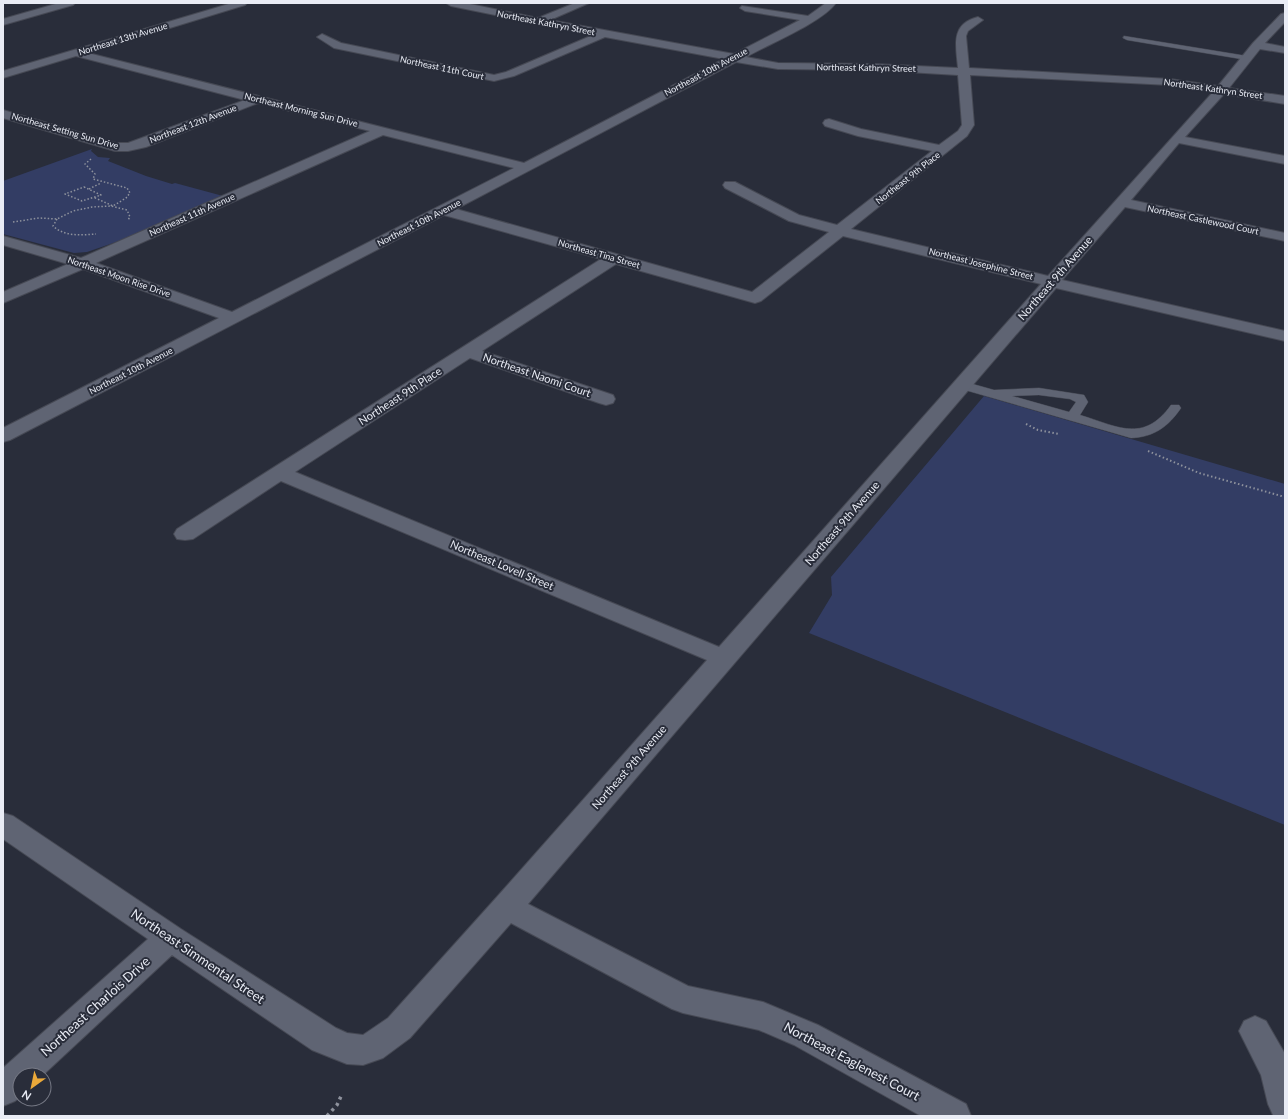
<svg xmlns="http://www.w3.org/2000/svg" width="1288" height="1119" font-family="Lato,sans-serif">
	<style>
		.green { fill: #333d64 }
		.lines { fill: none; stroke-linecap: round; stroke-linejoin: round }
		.lane-casing { stroke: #464954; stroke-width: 1 }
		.street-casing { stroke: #464954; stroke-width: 2 }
		.path-far2 { stroke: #8e929d; stroke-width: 1.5; stroke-dasharray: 1.5 2; stroke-linecap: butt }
		.path-far1 { stroke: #8e929d; stroke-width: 2; stroke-dasharray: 1.5 2.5; stroke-linecap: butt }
		.path { stroke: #8e929d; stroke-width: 3.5; stroke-dasharray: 3 4; stroke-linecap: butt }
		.lane { fill: #5f6473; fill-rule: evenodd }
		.street { fill: #5f6473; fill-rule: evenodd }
		.labels { text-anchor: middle; stroke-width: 4; stroke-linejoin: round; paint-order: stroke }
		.far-street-label { font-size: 9px; fill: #e9ecf5; stroke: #292d3a }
		.street-label { font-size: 11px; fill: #e9ecf5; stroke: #292d3a }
		.near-street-label { font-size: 13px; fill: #e9ecf5; stroke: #292d3a }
	</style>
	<rect width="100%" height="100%" fill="#292d3a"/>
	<g class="green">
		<path d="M92 149 91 151 98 157 110 158 108 161 146 176 172 184 175 183 223 196 119 241 87 252 74 253 3 234V181Z"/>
		<path d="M984 396 1285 484V825L809 633 832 595 831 577Z"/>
	</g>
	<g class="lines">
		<g class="lane-casing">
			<g id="lane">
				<path d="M1124 36 1247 56 1251 58 1247 60 1127 40 1123 38Z"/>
				<path d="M962 381 994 390 1039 388 1084 395 1088 402 1080 415C1117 426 1143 444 1171 405H1179L1181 408C1168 427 1154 437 1131 438L958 388 956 385 958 382ZM1039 395 1070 399 1076 402 1069 412 1012 396Z"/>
			</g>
		</g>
		<g class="street-casing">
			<g id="street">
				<path d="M59 3H75L73 5 3 25V19Z"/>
				<path d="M232 3H247L245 5 88 53 524 163 724 59 605 37 514 76 494 81 334 48 317 37 322 34 341 43 494 75 506 72 593 35 451 6 446 3H465L538 18 575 3H589L550 20 734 54 800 20 745 11 740 8 742 6 808 16 826 3H836C821 23 769 44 746 57L778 63 874 64 958 68C956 46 950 24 978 17L983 20 968 31 966 36 969 68 1170 79 1218 86 1253 43 1281 14 1285 13V22L1265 43 1285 47V53L1260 49 1229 88 1285 96V104L1224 94 1185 137 1285 156V164L1179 143 1131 200 1285 233V241L1125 207 1062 280 1285 331V341L1056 288 528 904 688 986 763 1002 818 1025 966 1104 971 1116H921L794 1045 759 1030 683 1013 672 1009 511 923 410 1038 383 1058 363 1065 347 1064 312 1050 172 955 43 1075H20V1097L15 1101 3 1106V1068L148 939 3 839V813L13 816 181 929 336 1028 347 1033 363 1035 388 1018 496 898 707 660 281 481 193 539 185 540 177 539 174 534 177 529 601 259 444 215 10 440 3 442V428L219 318 83 269 3 303V292L68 264 3 245V236L81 258 370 131 258 103 146 147 128 151H115L3 118V110L116 143H128L245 100 76 56 3 78V71ZM736 62 778 69 874 70 958 75 962 125 958 131 939 145 861 129 829 119 825 120 823 123 825 126 858 136 932 151 837 225 799 215 735 182H725L723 185 725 188 789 221 829 232 752 292 456 209ZM970 75 1170 85 1213 92 1048 276 851 229 967 136 974 125ZM383 135 514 168 232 312 96 263ZM843 236 1041 284 719 647 295 472 470 358 599 403 606 405 613 403 615 399 613 395 482 351 616 264 755 303 761 301Z"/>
				<path d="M1255 1016 1266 1021 1285 1054V1116L1273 1115 1268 1104 1261 1075 1239 1031 1244 1021Z"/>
			</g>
		</g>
		<g class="path-far2">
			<path d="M91 159 85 164 95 174 93 179 127 188 130 193 126 198 113 206 93 197"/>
			<path d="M84 187 101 195 82 201 65 194Z"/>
			<path d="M89 189 101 183"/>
			<path d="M57 219 53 226C65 237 81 235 96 234"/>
			<path d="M13 222 39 218 57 219 73 211 92 207 111 206 127 210 130 217 128 220"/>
		</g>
		<g class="path-far1">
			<path d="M1026 424 1038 430 1059 434"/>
			<path d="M1148 451 1199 473 1285 497"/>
		</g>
		<path class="path" d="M327 1116 337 1105 342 1094"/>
		<use href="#lane" class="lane"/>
		<use href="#street" class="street"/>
	</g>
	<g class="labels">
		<g class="far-street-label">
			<text transform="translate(546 23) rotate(11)" y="3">Northeast Kathryn Street</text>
			<text transform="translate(123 39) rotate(-17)" y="3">Northeast 13th Avenue</text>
			<text transform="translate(442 68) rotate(12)" y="3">Northeast 11th Court</text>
			<text transform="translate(866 68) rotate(1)" y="3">Northeast Kathryn Street</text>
			<text transform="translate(706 72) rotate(-28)" y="3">Northeast 10th Avenue</text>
			<text transform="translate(1213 89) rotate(8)" y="3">Northeast Kathryn Street</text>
			<text transform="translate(301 110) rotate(14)" y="3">Northeast Morning Sun Drive</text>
			<text transform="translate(193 124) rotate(-21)" y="3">Northeast 12th Avenue</text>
			<text transform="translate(65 131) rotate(16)" y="3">Northeast Setting Sun Drive</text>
			<text transform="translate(908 178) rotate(-38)" y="3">Northeast 9th Place</text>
			<text transform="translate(192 215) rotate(-24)" y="3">Northeast 11th Avenue</text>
			<text transform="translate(1203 220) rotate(12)" y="3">Northeast Castlewood Court</text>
			<text transform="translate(419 223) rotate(-27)" y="3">Northeast 10th Avenue</text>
			<text transform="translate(599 254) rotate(16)" y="3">Northeast Tina Street</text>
			<text transform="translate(981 264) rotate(14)" y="3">Northeast Josephine Street</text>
			<text transform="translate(119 277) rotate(19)" y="3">Northeast Moon Rise Drive</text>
			<text transform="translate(131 371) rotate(-27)" y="3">Northeast 10th Avenue</text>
		</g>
		<g class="street-label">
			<text transform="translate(1055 278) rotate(-49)" y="4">Northeast 9th Avenue</text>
			<text transform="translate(537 375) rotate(19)" y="4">Northeast Naomi Court</text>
			<text transform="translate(400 396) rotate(-33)" y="4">Northeast 9th Place</text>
			<text transform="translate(842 523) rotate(-49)" y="4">Northeast 9th Avenue</text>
			<text transform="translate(502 565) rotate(23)" y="4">Northeast Lovell Street</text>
			<text transform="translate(629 767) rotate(-49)" y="4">Northeast 9th Avenue</text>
		</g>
		<g class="near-street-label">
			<text transform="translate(198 956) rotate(34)" y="5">Northeast Simmental Street</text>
			<text transform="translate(95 1006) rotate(-42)" y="5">Northeast Charlois Drive</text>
			<text transform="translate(852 1061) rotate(28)" y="5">Northeast Eaglenest Court</text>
		</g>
	</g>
	<rect width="1288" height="1119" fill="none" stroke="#e9ecf5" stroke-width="8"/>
	<g transform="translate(32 1087) rotate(213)"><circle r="19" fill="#292d3a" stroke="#767985"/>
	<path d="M0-3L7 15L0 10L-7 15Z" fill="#eba93a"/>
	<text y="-6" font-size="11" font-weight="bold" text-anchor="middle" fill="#e9ecf5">N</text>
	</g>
</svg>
